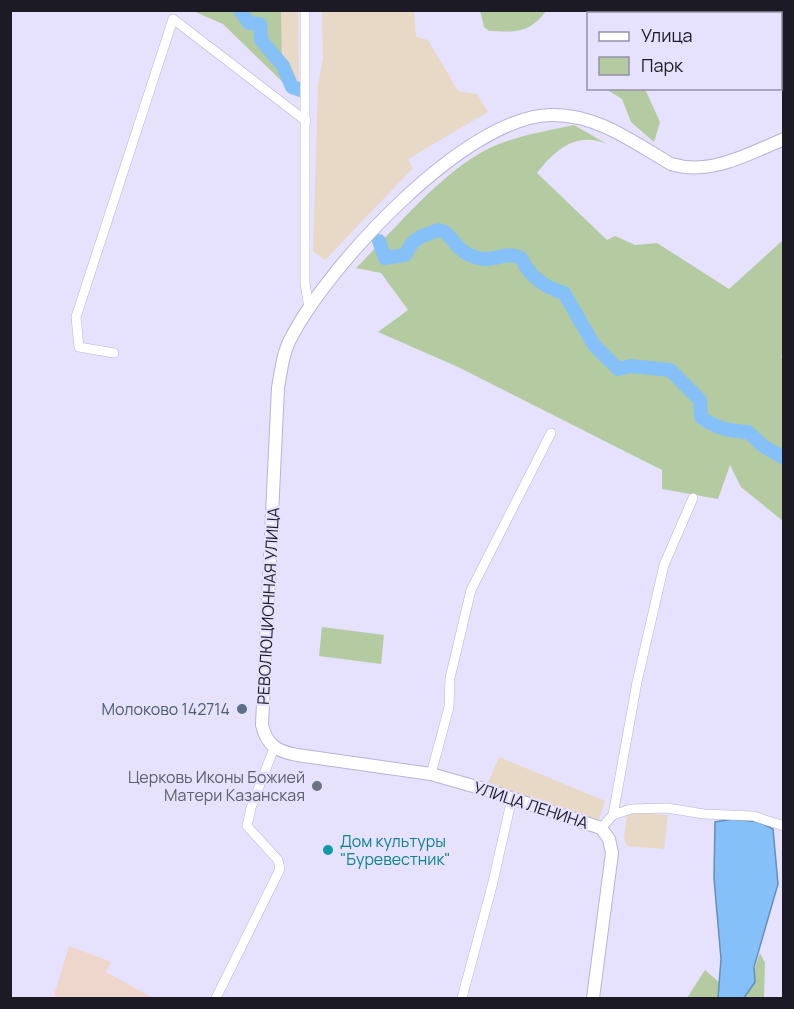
<svg xmlns="http://www.w3.org/2000/svg" width="794" height="1009" font-family="Manrope,sans-serif">
	<style>
		.commercial { fill: #e7d9c6 }
		.medical { fill: #eed6cc }
		.green { fill: #b4cba1 }
		.water { fill: #85c0f9; stroke: #668eb9; stroke-width: 1.5 }
		.lines { fill: none; stroke-linecap: round; stroke-linejoin: round }
		.river { stroke: #85c0f9; stroke-width: 14 }
		.minor-casing { stroke: #b9b3d3; stroke-width: 10 }
		.secondary-casing { stroke: #b9b3d3; stroke-width: 14 }
		.minor { stroke: #fff; stroke-width: 9 }
		.secondary { stroke: #fff; stroke-width: 12 }
		.service-dot { fill: #5c6f8a; stroke: #e6e1fc; stroke-width: 2 }
		.worship-dot { fill: #6b7280; stroke: #e6e1fc; stroke-width: 2 }
		.culture-dot { fill: #0f9aa8; stroke: #e6e1fc; stroke-width: 2 }
		.labels { text-anchor: middle; stroke-width: 5; stroke-linejoin: round; paint-order: stroke }
		.street-label { font-size: 16px; fill: #1c1a25; stroke: #e6e1fc }
		.service-label { font-size: 16px; fill: #4e5e75; stroke: #e6e1fc; text-anchor: end }
		.worship-label { font-size: 16px; fill: #5b616d; stroke: #e6e1fc; text-anchor: end }
		.culture-label { font-size: 16px; fill: #0d838f; stroke: #e6e1fc; text-anchor: start }
	</style>
	<rect width="100%" height="100%" fill="#e6e1fc"/>
	<g class="commercial">
		<path d="M281 11H298L299 84H293L282 58Z"/>
		<path d="M322 11H414L416 37 428 40 458 91 477 94 488 112 408 159 413 168 325 260 313 251 318 86 323 58Z"/>
		<path d="M499 757 605 801 599 820 487 785Z"/>
		<path d="M642 813 668 815 664 849 627 846 624 838 627 814Z"/>
	</g>
	<path class="medical" d="M69 946 111 962 106 972 153 998H59L54 995Z"/>
	<g class="green">
		<path d="M193 11H281L282 58 299 98 223 24Z"/>
		<path d="M480 11V10L546 11C529 34 515 32 489 31L484 27Z"/>
		<path d="M606 89H645L660 122 654 142 631 122 622 99Z"/>
		<path d="M574 125 607 144C576 131 555 150 537 173L607 240 615 236 635 245 657 243 729 289 783 240 784 352 781 357 784 359 783 521 741 487 730 465 718 499 662 489V470L458 367 378 332 408 310 381 273 356 268C392 232 434 181 477 155 506 137 542 132 574 125Z"/>
		<path d="M322 627 384 635 381 664 319 656Z"/>
		<path d="M760 953 765 963 764 998H744C756 980 752 972 760 953Z"/>
		<path d="M705 970 719 982 718 998H687Z"/>
	</g>
	<path class="water" d="M733 819 759 822 773 829 778 884 754 967 755 982 744 998H718L721 959 714 878 715 822Z"/>
	<g class="lines">
		<g class="river">
			<path d="M240 10 249 23 260 24 261 40 283 66 292 87 301 90"/>
			<path d="M379 241 385 258 405 255C412 242 415 238 428 234 433 232 437 229 442 231 453 234 456 256 484 259 497 260 507 251 521 258 530 277 544 287 564 293L594 345 618 369 631 366 670 370 700 400 701 417C715 428 730 431 748 432L763 446 784 458"/>
		</g>
		<g class="minor-casing">
			<g id="minor">
				<path d="M305 10V283L309 308"/>
				<path d="M737 10 739 14"/>
				<path d="M780 68 784 72"/>
				<path d="M114 353 79 347 76 317 173 19 306 121"/>
				<path d="M431 774 449 707 450 678 471 590 551 433"/>
				<path d="M613 815 631 809 667 808 704 814 753 816 784 826"/>
				<path d="M601 828 613 815 637 682 664 565 693 498"/>
				<path d="M216 998 280 869 278 860 247 826 251 808 274 748"/>
				<path d="M462 998 492 886 512 798"/>
			</g>
		</g>
		<g class="secondary-casing">
			<path id="secondary" d="M593 998 612 853 609 839 601 828 487 790 431 774 297 755C277 751 267 746 262 725L278 388C281 371 283 351 292 336 329 265 466 116 551 115 597 114 633 142 671 164 710 176 748 154 784 139"/>
		</g>
		<use href="#minor" class="minor"/>
		<use href="#secondary" class="secondary"/>
	</g>
	<circle class="service-dot" cx="242" cy="709" r="6"/>
	<circle class="worship-dot" cx="317" cy="786" r="6"/>
	<circle class="culture-dot" cx="328" cy="850" r="6"/>
	<g class="labels">
		<g class="street-label">
			<text transform="translate(268 606) rotate(-87)" y="6">РЕВОЛЮЦИОННАЯ УЛИЦА</text>
			<text transform="translate(531 805) rotate(18)" y="6">УЛИЦА ЛЕНИНА</text>
		</g>
		<g class="service-label">
			<text x="230" y="715">Молоково 142714</text>
		</g>
		<g class="worship-label">
			<text x="305" y="783">Церковь Иконы Божией<tspan x="305" dy="18">Матери Казанская</tspan></text>
		</g>
		<g class="culture-label">
			<text x="340" y="847">Дом культуры<tspan x="340" dy="18">"Буревестник"</tspan></text>
		</g>
	</g>
	<rect width="794" height="1009" fill="none" stroke="#1c1a25" stroke-width="24"/>
	<rect x="587" y="12" width="195" height="78" fill="#e6e1fc" stroke="#9591a6" stroke-width="1.5"/>
	<rect x="599" y="32" width="30" height="9" fill="#ffffff" stroke="#9591a6" stroke-width="1.5"/>
	<text x="641" y="42" font-size="18" fill="#1c1a25">Улица</text>
	<rect x="599" y="57" width="30" height="18" fill="#b4cba1" stroke="#9591a6" stroke-width="1.5"/>
	<text x="641" y="72" font-size="18" fill="#1c1a25">Парк</text>
</svg>
